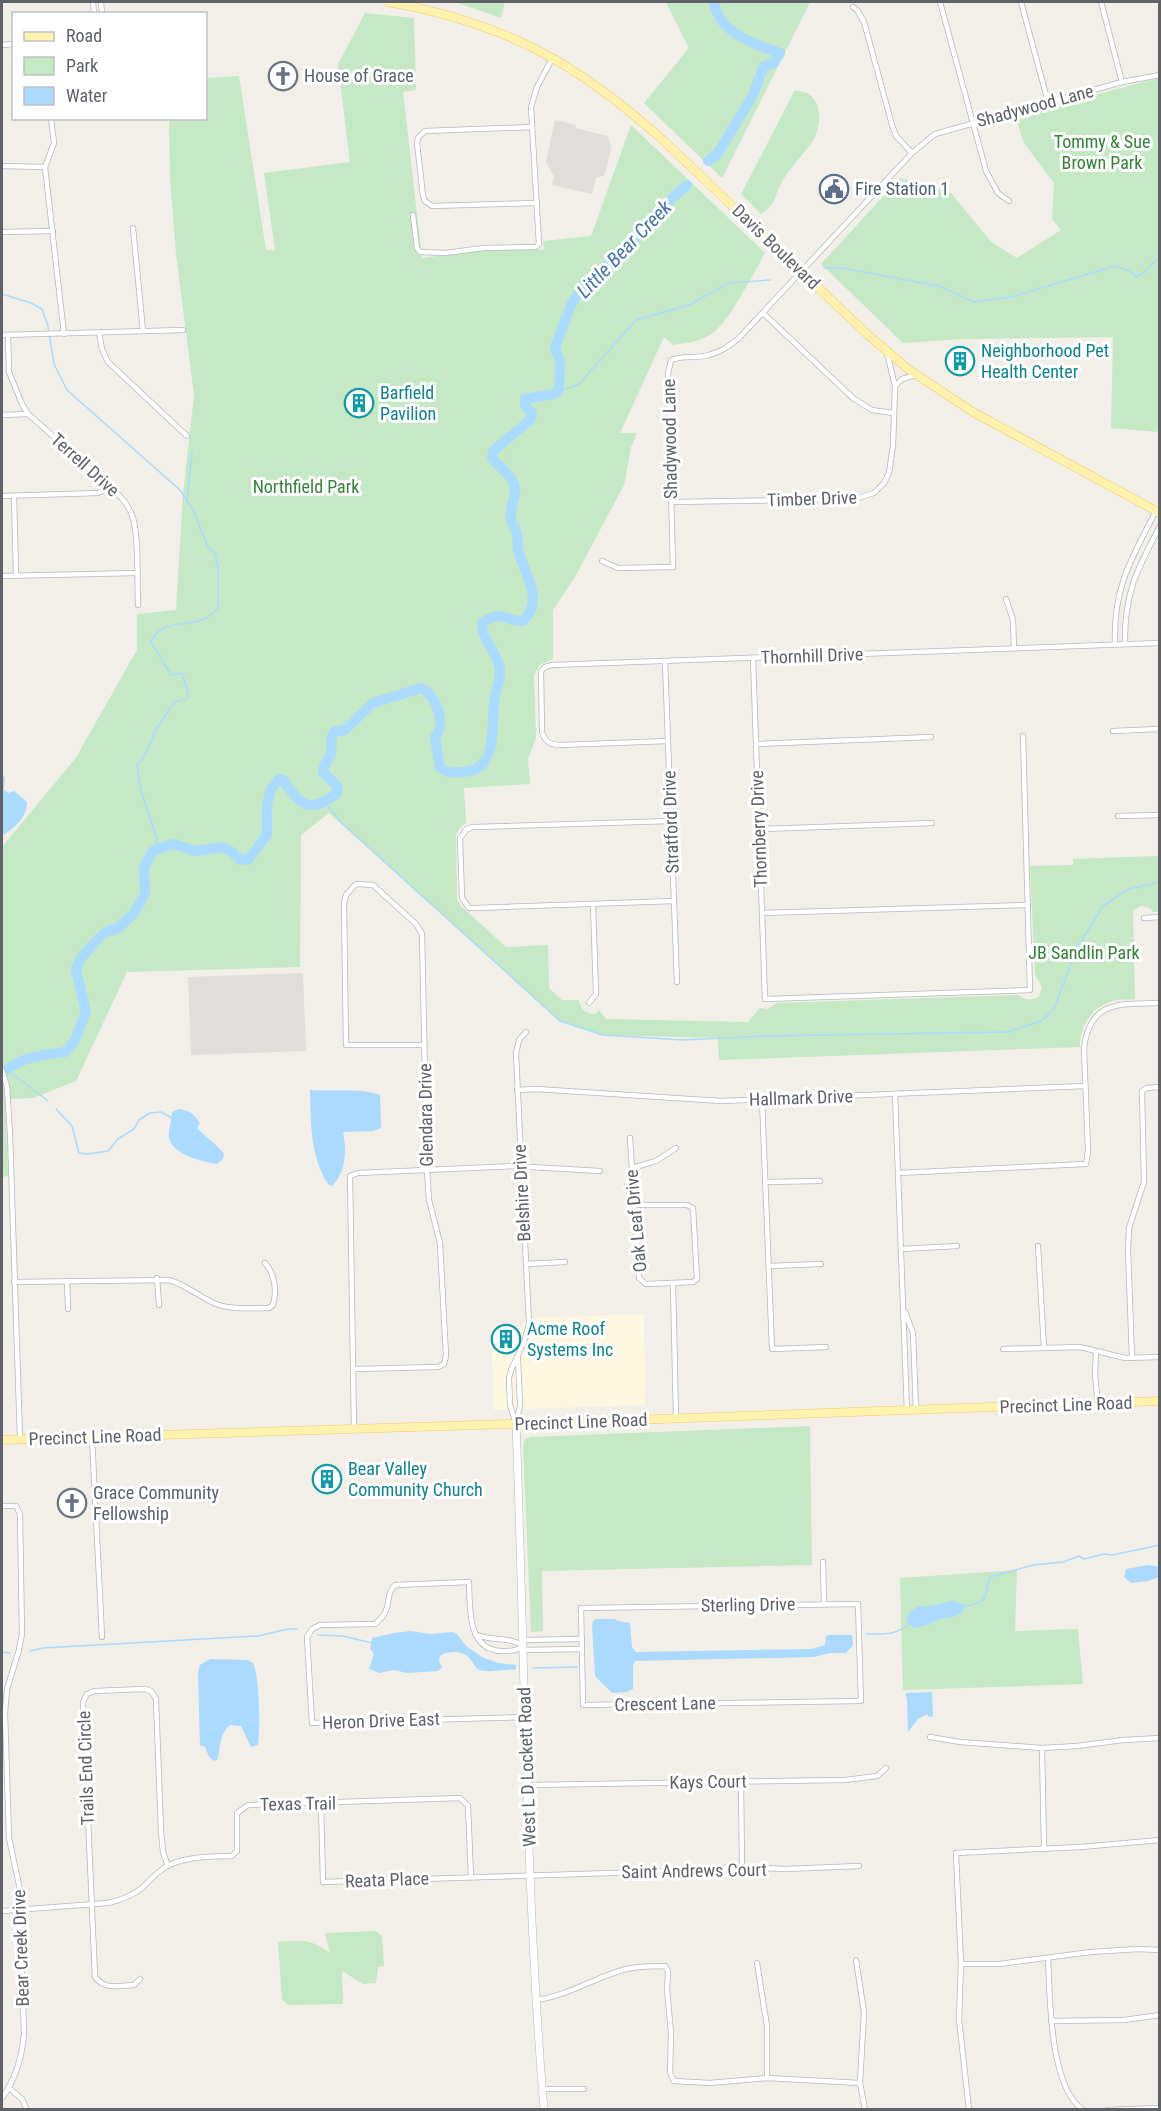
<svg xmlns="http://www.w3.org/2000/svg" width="1161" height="2111" font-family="'Roboto Condensed',sans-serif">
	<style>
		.commercial { fill: #fef7e0 }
		.industrial { fill: #e0deda }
		.green { fill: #c5e8c5 }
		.water { fill: #aadaff }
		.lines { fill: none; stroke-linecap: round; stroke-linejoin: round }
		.stream { stroke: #aadaff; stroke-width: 1.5 }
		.river { stroke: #aadaff; stroke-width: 10 }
		.street-casing { stroke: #b5b8bc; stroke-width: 6 }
		.secondary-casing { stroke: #b6babf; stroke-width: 8 }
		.primary-casing { stroke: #f2c960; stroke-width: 9 }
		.street { stroke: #fff; stroke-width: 4.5 }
		.secondary { stroke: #fff; stroke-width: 7 }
		.primary { stroke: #fff2af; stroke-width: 8 }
		.labels { text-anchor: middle; stroke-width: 6; stroke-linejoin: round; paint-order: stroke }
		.worship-label { font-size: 18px; fill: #5b616d; stroke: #fff; text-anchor: start }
		.street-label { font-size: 18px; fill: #5f6368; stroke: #fff }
		.park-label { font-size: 18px; fill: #348238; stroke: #fff }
		.service-label { font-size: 18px; fill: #4e5e75; stroke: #fff; text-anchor: start }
		.culture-label { font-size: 18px; fill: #0d838f; stroke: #fff; text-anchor: start }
		.water-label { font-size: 20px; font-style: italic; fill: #4174aa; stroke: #fff }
	</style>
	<rect width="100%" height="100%" fill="#f1efe8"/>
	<path class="commercial" d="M644 1314 645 1405 494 1410 491 1327H524V1318Z"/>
	<g class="industrial">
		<path d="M555 120 576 125 575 128 608 136 611 147 605 175 596 178 592 194 552 185 554 176 546 162Z"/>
		<path d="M303 973 306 1051 191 1055 188 977Z"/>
	</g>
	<g class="green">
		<path d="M455 2H505L501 18Z"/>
		<path d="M666 2H810L722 178 644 103 689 48Z"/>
		<path d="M365 13 414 18 416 90 403 92 422 258 484 250H544L543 241 591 236 631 125 765 253C754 272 728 325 710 335 699 342 685 343 673 345L664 337 620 433H637L631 447 624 485 575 577 553 610V659L539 665 534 676 536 738 528 759 530 784 464 788 466 823 459 829 456 835 457 899 461 906 506 947 548 945 549 988 562 1000H579C580 1009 586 1014 595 1014L599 1010 606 1019 748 1022 760 1008 767 1009 777 1003 1018 995C1026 1000 1030 1001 1039 997L1042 987 1035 975 1030 866 1073 865V859L1159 856V912H1153L1150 908 1141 906 1134 910 1133 916 1135 999C1129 1000 1122 999 1116 1000 1094 1005 1079 1025 1080 1047L719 1060 718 1038 603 1035 560 1021 329 813 301 835 300 967 127 972 76 1081 33 1098 5 1099 8 1176 2 1177V847L75 759 137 650V614L176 610 183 495 194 395 176 254 170 178 169 119 206 118V78L239 76 266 250H275L264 173 350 162 338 64Z"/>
		<path d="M1159 78V432L1111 428 1113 337 962 339 903 343 821 264 900 178 951 193 991 242 1017 258 1061 230 1052 219 1054 183 1024 143 1015 116Z"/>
		<path d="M795 90C799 91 805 92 809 94 823 105 821 129 812 142 802 156 789 168 781 184 773 199 777 203 761 214L741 194Z"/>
		<path d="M810 1426 812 1565 542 1571 543 1631 531 1632 523 1446 525 1439 531 1437Z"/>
		<path d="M1017 1570 1015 1631 1078 1629 1083 1684 903 1690 900 1578Z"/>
		<path d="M376 1931 382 1936 384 1966 378 1967 376 1983 363 1984 342 1971 343 2004 288 2005 282 1999 278 1942C302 1940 311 1939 330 1953L325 1933Z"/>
	</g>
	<g class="water">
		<path d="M2 773 5 778 4 790 8 793 14 791 27 802C27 818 14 828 2 836Z"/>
		<path d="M310 1090C330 1091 364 1088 380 1095L381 1128 373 1131 343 1132C347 1151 346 1172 332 1186L328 1184C310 1156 311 1122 310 1090Z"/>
		<path d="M179 1109C189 1110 194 1114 200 1123L197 1128C206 1138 216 1143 224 1154L223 1159 217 1164C203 1162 171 1154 169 1137 168 1130 172 1120 172 1112Z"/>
		<path d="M1148 1565 1159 1567V1577L1148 1581 1131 1583 1124 1577 1126 1569Z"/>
		<path d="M952 1601 964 1604 963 1612 953 1617 939 1619 927 1625 914 1628 906 1621 909 1613 918 1606H931Z"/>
		<path d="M596 1619H615L618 1621 630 1623 632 1647 636 1652 812 1649 825 1645 826 1636 829 1635H852L853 1645 846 1653H830L814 1657 635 1661 633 1666V1689L627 1692 612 1693 595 1676 592 1625 593 1621Z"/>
		<path d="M411 1631 430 1634 453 1632 457 1634 466 1646 482 1657 498 1663 516 1665V1668L515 1670C506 1669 487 1673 480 1670 475 1668 474 1664 471 1660 465 1650 448 1650 440 1656L439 1661 442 1667 438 1671 407 1673 394 1670 379 1673 369 1669 374 1654 370 1648 372 1638 394 1633Z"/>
		<path d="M210 1659 247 1660 253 1663C260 1678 260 1728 258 1745L251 1747 241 1726 230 1725C220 1733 220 1746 218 1759L214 1761 209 1757 205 1747 200 1745 198 1672 200 1665Z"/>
		<path d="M932 1692 933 1716 929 1717 927 1714 918 1719 908 1732 907 1698 905 1695 907 1693Z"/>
	</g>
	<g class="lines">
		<g class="stream">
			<path d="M824 268H842L939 286 974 302 1011 297 1115 266 1130 271 1136 277 1145 272 1160 256"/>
			<path d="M2 294 31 303 42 309 48 326 54 364 67 390 180 490 193 510 207 545 215 554 218 567V608C213 612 209 618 202 620 183 627 162 619 151 642L171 675 182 673 188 693 187 699 174 702 157 728 143 758 137 765 141 791 157 839 153 851"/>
			<path d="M556 393 579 384 636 320 689 305 729 283 770 280"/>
			<path d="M187 501 192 452"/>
			<path d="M325 803 343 824 560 1021 603 1035 684 1040 765 1036 1007 1032 1041 1021 1054 1009 1077 948 1103 906 1129 889 1160 882"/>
			<path d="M6 1069 48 1101"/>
			<path d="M56 1109 72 1126 79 1153 87 1154 108 1151 118 1139 134 1129 139 1120 150 1113 161 1112 172 1118"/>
			<path d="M964 1607C991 1600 983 1600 990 1577L1033 1565 1063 1562 1079 1556 1084 1559 1104 1554 1112 1555 1160 1545"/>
			<path d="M866 1634C883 1634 895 1636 908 1624"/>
			<path d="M318 1635 343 1636 372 1643"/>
			<path d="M30 1651 43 1648 258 1636 288 1629H297"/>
			<path d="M2 1652 10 1653"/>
			<path d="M533 1668 577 1667"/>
		</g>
		<g class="river">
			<path d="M708 161 716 155 721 148 752 97 764 66 774 63 780 53C753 44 718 32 714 2"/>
			<path d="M2 1073C22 1056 40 1056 65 1052L74 1042 86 1012 76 970 80 959 100 937 106 932 118 928 133 914 145 894 144 867 153 851 173 844 196 851 222 847 232 852 239 859 248 860 267 835V804L271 789 279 779 283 780C301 805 309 815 337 793L338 787 323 772C323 763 330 760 331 752 333 744 329 740 334 732L345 730 373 703 421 688C436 695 447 724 435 737L440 768C448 773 453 773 462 772 499 771 491 728 494 702 495 691 501 680 500 670 498 652 481 640 482 623 502 609 505 621 523 621 544 601 526 576 519 553 517 547 518 541 517 535 516 530 513 526 512 522 507 506 520 495 513 482 510 475 498 465 492 458L493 451 530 420 532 413 525 405V399L554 394 559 390 560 362 555 348 571 305 582 287 625 252 656 213 687 185"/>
		</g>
		<g class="street-casing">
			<g id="street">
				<path d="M93 2 94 14"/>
				<path d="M101 2 102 14"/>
				<path d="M940 2 986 171 998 193 1009 201"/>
				<path d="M1021 2 1048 102"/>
				<path d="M1101 2 1122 82"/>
				<path d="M853 7 857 10 864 22 892 125 896 136 912 153"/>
				<path d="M2 45 14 44"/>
				<path d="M51 118 54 143 45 167 64 334"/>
				<path d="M532 127 425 131 418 138 417 143 423 196 425 201 432 206 537 203"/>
				<path d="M2 166 45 167"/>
				<path d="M413 215 417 248 420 252 445 253 484 248 536 247 539 244 531 107 537 87 553 57"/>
				<path d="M133 228 143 331"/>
				<path d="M2 232 53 231"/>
				<path d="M763 313 854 399 872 410 893 413"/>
				<path d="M99 333 102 349 108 362 187 436"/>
				<path d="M2 335 183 330"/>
				<path d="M8 335 9 372 22 404 28 414 111 487C120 496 129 505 133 518 139 538 137 581 138 605"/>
				<path d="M895 386 902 379 916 375"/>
				<path d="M2 415 28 414"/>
				<path d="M2 496 98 493 111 487"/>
				<path d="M14 496 16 575"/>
				<path d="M671 502 854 499 874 493 884 483 889 473 893 446 895 386 887 353"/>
				<path d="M602 561 618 568 673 567 668 374 671 360C684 355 696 359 709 355 721 352 729 346 739 338L912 153 935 134 1122 82 1160 75"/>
				<path d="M2 576 136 573"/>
				<path d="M1006 599 1013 620 1014 648"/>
				<path d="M1115 644C1113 588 1131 559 1156 511"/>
				<path d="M1125 644C1124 594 1137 569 1160 526"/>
				<path d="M753 658 765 999 1030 990 1023 736"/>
				<path d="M665 661 677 982"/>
				<path d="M1113 731 1160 729"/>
				<path d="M668 741 561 745C551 745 545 742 542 732L541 671 545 667 552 665 1160 643"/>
				<path d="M756 744 931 737"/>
				<path d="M1118 816 1160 815"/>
				<path d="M671 821 473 827 467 829 460 838 462 898 469 908H475L674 901"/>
				<path d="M759 829 932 823"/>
				<path d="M762 913 1028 905"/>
				<path d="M1144 918 1160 917"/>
				<path d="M589 1003 596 994 593 904"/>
				<path d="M2 1070 7 1087 10 1134 20 1439"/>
				<path d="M517 1090 536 1089 721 1101 1085 1086"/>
				<path d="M895 1094 907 1411"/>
				<path d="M762 1099 772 1349 826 1347"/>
				<path d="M630 1138 639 1278 646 1284 693 1282 697 1279 693 1208 687 1205H635"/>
				<path d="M632 1168 656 1161 676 1148"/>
				<path d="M898 1173 1086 1164 1088 1151 1084 1048C1090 1000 1120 1004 1160 1003"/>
				<path d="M765 1182 820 1181"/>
				<path d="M1038 1246 1044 1348"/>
				<path d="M901 1249 957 1246"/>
				<path d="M526 1264 565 1262"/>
				<path d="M769 1266 821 1264"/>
				<path d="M157 1278 159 1305"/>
				<path d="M67 1281 68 1309"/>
				<path d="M14 1282 169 1280C187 1285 199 1297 216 1304 233 1310 251 1308 269 1308L273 1305C277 1291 275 1274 265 1263"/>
				<path d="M673 1283 676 1419"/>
				<path d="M905 1312 913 1333 916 1410"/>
				<path d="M1003 1349 1080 1347 1125 1358 1160 1357"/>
				<path d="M1096 1352 1095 1375 1098 1404"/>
				<path d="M1132 1358 1128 1250 1129 1228 1144 1182 1142 1091 1147 1088 1160 1087"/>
				<path d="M353 1369 438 1367 444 1364 446 1356 440 1243 429 1200 427 1171 422 934 416 924 373 885 356 884 346 895 344 904 346 1045H424"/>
				<path d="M516 1422 520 1406 518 1359"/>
				<path d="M516 1424 510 1405 509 1378 511 1370 524 1342 529 1324 516 1053 519 1040 526 1032"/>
				<path d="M354 1429 350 1176 358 1173 513 1166 600 1171"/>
				<path d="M92 1437 102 1637"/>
				<path d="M2 1506H16L20 1514 22 1634 19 1650 7 1689 5 1713 9 1838 19 1885 24 2034C22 2057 15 2080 2 2098"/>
				<path d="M823 1562 824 1604"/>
				<path d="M858 1604 861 1701 583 1705 581 1608Z"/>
				<path d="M475 1634C491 1642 509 1636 524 1646 516 1651 511 1651 501 1651 467 1650 470 1607 469 1582L395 1585C383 1597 395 1608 375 1624L320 1625 312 1629 307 1637 312 1723 526 1717"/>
				<path d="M524 1640 582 1639"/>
				<path d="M524 1650 582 1649"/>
				<path d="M930 1737 960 1742 1042 1748 1077 1746 1123 1740 1160 1738"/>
				<path d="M1042 1748 1044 1848"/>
				<path d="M741 1781 742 1867"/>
				<path d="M528 1785 845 1780 877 1776 886 1768"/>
				<path d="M321 1803 323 1882 677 1871 742 1867 785 1869 859 1866"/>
				<path d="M2 1911 108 1903C121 1900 132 1896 142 1888 150 1880 157 1872 167 1866 187 1856 210 1857 232 1856L237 1851V1813L248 1805 460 1798 468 1806 471 1877"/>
				<path d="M1048 1958C1050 1996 1049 2086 1083 2110"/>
				<path d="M856 1960 864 2012 860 2083 865 2110"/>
				<path d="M757 1963 767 2026V2078"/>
				<path d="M961 1964H999L1091 1952 1138 1949 1160 1950"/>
				<path d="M140 1979 134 1985C119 1986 104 1990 95 1977L87 1795 88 1751 84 1731 83 1702 87 1694 95 1691 145 1689 151 1691 156 1699 161 1831 163 1852 168 1866"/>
				<path d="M536 2000C568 1996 595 1977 626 1969 639 1966 652 1966 665 1966L668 1971 667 1989 671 2033 670 2073 674 2081 710 2083 767 2078 860 2083"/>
				<path d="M1051 2021 1124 2020 1160 2015"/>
				<path d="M9 2088 22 2099 27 2110"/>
				<path d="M542 2089H584"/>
				<path d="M969 2110 959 2019 961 1964 956 1853 1081 1847 1160 1840"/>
				<path d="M1107 2110 1160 2108"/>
			</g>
		</g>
		<g class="secondary-casing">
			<path id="secondary" d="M516 1424C525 1652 525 1882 544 2110"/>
		</g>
		<g class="primary-casing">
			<g id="primary">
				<path d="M388 2C504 22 579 64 665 142L868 335 908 369 973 412 1160 513"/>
				<path d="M2 1440 577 1422 1160 1401"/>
			</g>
		</g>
		<use href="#street" class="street"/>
		<use href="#secondary" class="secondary"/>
		<use href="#primary" class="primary"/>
	</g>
	<defs>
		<g id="church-ring" transform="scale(1.5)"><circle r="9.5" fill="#fff" stroke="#6b7280" stroke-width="1.5"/><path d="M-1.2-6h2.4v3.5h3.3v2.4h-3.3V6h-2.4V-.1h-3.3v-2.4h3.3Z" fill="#6b7280"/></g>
		<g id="civic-ring" transform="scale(1.5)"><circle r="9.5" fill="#fff" stroke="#5c6f8a" stroke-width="1.5"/><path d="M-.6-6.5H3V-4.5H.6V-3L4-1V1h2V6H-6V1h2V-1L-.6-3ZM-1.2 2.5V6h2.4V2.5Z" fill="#5c6f8a"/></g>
		<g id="building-ring" transform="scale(1.5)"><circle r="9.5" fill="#fff" stroke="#0f9aa8" stroke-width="1.5"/><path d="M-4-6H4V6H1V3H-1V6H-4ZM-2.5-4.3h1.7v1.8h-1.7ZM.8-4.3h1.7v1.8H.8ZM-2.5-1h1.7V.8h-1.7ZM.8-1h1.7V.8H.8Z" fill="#0f9aa8"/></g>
	</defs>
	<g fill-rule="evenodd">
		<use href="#church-ring" x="283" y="76"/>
		<use href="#civic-ring" x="834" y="189"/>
		<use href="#building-ring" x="960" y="361"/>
		<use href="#building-ring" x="359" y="403"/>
		<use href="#building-ring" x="506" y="1339"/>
		<use href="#building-ring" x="327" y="1479"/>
		<use href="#church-ring" x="72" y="1503"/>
	</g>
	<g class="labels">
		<g class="worship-label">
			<text x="304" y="82">House of Grace</text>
			<text x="93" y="1499">Grace Community<tspan x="93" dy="21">Fellowship</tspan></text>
		</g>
		<g class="street-label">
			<text transform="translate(1035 106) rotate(-15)" y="6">Shadywood Lane</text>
			<text transform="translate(776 247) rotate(44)" y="6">Davis Boulevard</text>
			<text transform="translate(670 439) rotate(-91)" y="6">Shadywood Lane</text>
			<text transform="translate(85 465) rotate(42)" y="6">Terrell Drive</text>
			<text transform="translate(812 499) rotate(-2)" y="6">Timber Drive</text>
			<text transform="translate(812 656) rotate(-2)" y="6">Thornhill Drive</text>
			<text transform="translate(671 822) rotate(-92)" y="6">Stratford Drive</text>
			<text transform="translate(759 829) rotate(-92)" y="6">Thornberry Drive</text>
			<text transform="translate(801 1098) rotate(-2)" y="6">Hallmark Drive</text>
			<text transform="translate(426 1115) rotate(-91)" y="6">Glendara Drive</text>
			<text transform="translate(522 1193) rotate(-93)" y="6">Belshire Drive</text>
			<text transform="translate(636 1221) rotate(-95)" y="6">Oak Leaf Drive</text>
			<text transform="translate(1066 1405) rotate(-2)" y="6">Precinct Line Road</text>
			<text transform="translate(581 1422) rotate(-2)" y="6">Precinct Line Road</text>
			<text transform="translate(95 1437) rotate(-2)" y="6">Precinct Line Road</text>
			<text transform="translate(748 1605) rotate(-1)" y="6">Sterling Drive</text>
			<text transform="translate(665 1704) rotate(-1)" y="6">Crescent Lane</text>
			<text transform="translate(381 1721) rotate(-2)" y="6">Heron Drive East</text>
			<text transform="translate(527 1767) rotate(-92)" y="6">West L D Lockett Road</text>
			<text transform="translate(86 1768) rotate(-92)" y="6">Trails End Circle</text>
			<text transform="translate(708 1782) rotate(-1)" y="6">Kays Court</text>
			<text transform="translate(298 1804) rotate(-1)" y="6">Texas Trail</text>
			<text transform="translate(694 1871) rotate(-1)" y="6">Saint Andrews Court</text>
			<text transform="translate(387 1880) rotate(-2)" y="6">Reata Place</text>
			<text transform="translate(21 1948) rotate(-92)" y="6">Bear Creek Drive</text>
		</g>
		<g class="park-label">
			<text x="1102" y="148">Tommy &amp; Sue<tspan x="1102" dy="21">Brown Park</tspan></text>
			<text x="306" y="493">Northfield Park</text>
			<text x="1084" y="959">JB Sandlin Park</text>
		</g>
		<g class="service-label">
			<text x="855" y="195">Fire Station 1</text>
		</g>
		<g class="culture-label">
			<text x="981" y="357">Neighborhood Pet<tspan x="981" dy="21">Health Center</tspan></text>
			<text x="380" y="399">Barfield<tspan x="380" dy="21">Pavilion</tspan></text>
			<text x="527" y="1335">Acme Roof<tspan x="527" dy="21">Systems Inc</tspan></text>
			<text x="348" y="1475">Bear Valley<tspan x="348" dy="21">Community Church</tspan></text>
		</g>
		<g class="water-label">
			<text transform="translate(624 249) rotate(-46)" y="7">Little Bear Creek</text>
		</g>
	</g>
	<rect width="1161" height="2111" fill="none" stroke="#5f6368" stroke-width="6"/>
	<rect x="12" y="12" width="195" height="108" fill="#ffffff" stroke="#bfc1c3" stroke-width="1.5"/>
	<rect x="24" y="32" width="30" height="9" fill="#fff2af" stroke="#bfc1c3" stroke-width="1.5"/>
	<text x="66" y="42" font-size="18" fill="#5f6368">Road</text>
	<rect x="24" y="57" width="30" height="18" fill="#c5e8c5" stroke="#bfc1c3" stroke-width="1.5"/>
	<text x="66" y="72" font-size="18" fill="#5f6368">Park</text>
	<rect x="24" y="87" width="30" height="18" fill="#aadaff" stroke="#bfc1c3" stroke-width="1.5"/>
	<text x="66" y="102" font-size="18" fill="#5f6368">Water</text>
</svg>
